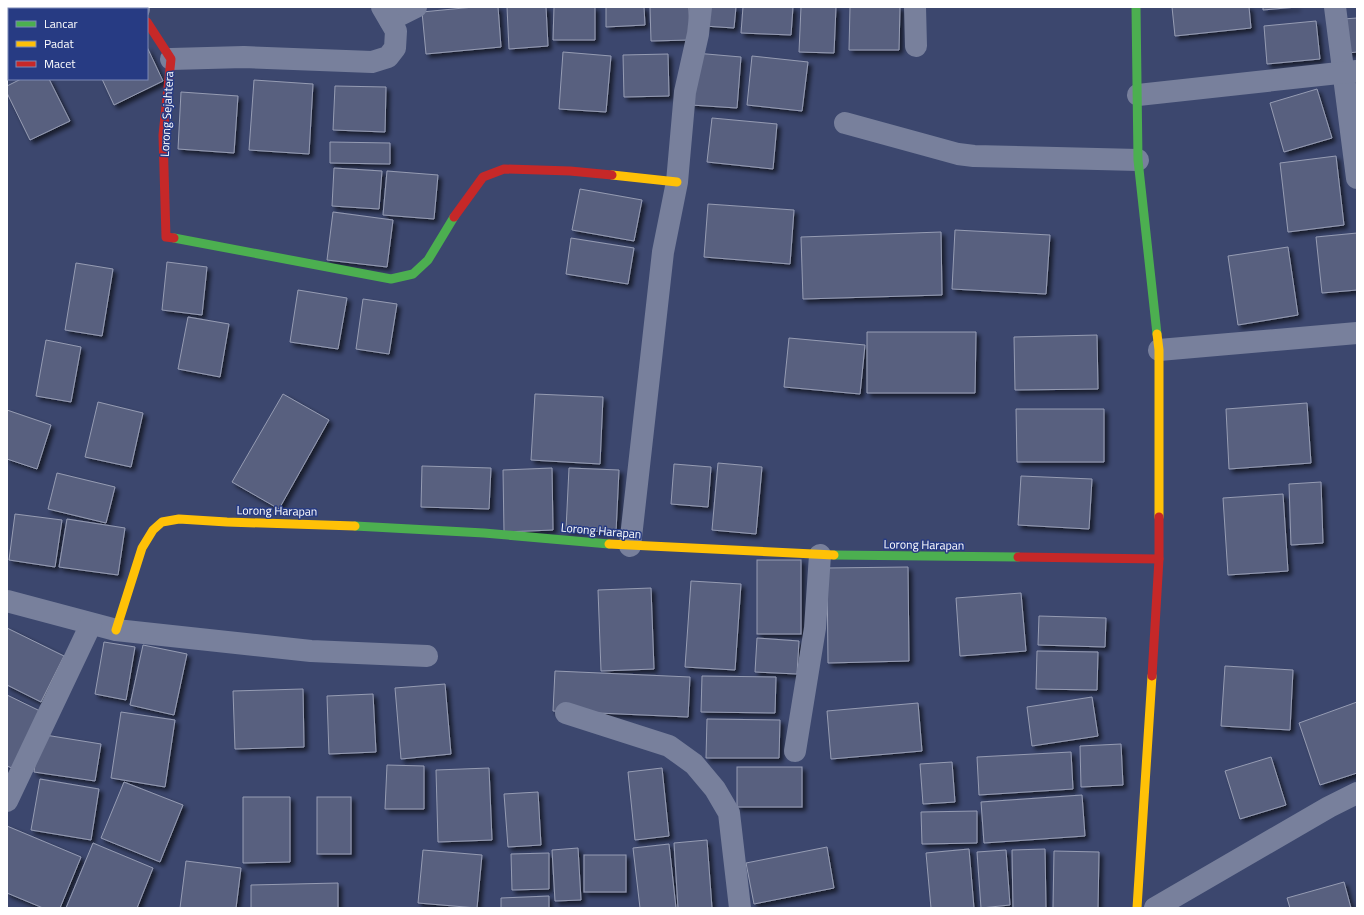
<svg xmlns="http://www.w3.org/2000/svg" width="1364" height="915" font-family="'Titillium Web',sans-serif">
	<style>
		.building { fill: #58607f; stroke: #969cb3; filter: url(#shadow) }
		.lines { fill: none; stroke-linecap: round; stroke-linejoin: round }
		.street { stroke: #78809c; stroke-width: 22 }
		.fast { stroke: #4caf50; stroke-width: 9 }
		.slow { stroke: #ffc107; stroke-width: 9 }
		.jam { stroke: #c62828; stroke-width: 9 }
		.labels { text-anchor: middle; stroke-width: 3; stroke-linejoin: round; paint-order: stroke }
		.street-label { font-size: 12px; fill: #fff; stroke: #273b83 }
	</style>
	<defs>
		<filter id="shadow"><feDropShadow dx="3.5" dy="3.5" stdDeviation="2" flood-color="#0009"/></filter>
	</defs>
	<rect width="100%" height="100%" fill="#3c476e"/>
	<g class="building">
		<path d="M7 7H21L22 9H9V53L7 54Z"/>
		<path d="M474 7H498L501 47 426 54 422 12Z"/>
		<path d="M507 7H546L548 46 509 49Z"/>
		<path d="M554 7H595V40H553Z"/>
		<path d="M606 7H644L645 25 606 27Z"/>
		<path d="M650 7H689L690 40 651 41Z"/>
		<path d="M705 7H736L734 28 704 26Z"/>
		<path d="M743 7H793L791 35 741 33Z"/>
		<path d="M801 7H836L834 53 799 52Z"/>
		<path d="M850 7H900L899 50H849Z"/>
		<path d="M1172 7H1249L1251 28 1175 36Z"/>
		<path d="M1263 7H1297L1263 10Z"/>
		<path d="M1357 18V52L1348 53 1343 19Z"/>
		<path d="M1316 21 1320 59 1267 64 1264 26Z"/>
		<path d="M147 47 163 81 114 105 102 79H147Z"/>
		<path d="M563 52 611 56 606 112 559 109Z"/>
		<path d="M695 53 741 57 737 108 691 105Z"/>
		<path d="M668 54 669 96 624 97 623 55Z"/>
		<path d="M752 56 808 62 802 111 747 105Z"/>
		<path d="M21 79H49L70 121 30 140 7 93V86Z"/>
		<path d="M254 80 313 84 309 154 249 150Z"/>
		<path d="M335 86 386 87 385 132 333 130Z"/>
		<path d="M1317 89 1332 138 1284 152 1270 103Z"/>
		<path d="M181 92 238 96 234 153 178 149Z"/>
		<path d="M712 118 777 124 773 169 707 162Z"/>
		<path d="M330 142 390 143V164L330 163Z"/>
		<path d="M1336 156 1344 225 1288 232 1280 163Z"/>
		<path d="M334 168 382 171 379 209 332 206Z"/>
		<path d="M387 171 438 175 434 219 383 215Z"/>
		<path d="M580 189 642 200 634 241 572 230Z"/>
		<path d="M708 204 794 210 790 264 704 257Z"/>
		<path d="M333 212 393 220 387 267 327 260Z"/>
		<path d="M955 230 1050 235 1046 294 952 289Z"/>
		<path d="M941 232 942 295 803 299 801 237Z"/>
		<path d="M1357 233V290L1322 293 1316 237Z"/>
		<path d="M571 238 634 248 628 284 566 274Z"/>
		<path d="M1288 247 1298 315 1238 325 1228 256Z"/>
		<path d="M167 262 207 267 202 315 162 310Z"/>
		<path d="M76 263 113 269 102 336 65 330Z"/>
		<path d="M298 290 347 298 338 349 290 342Z"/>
		<path d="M363 299 397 304 389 354 356 349Z"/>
		<path d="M188 317 229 324 220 377 178 369Z"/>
		<path d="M867 332H976L975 393H867Z"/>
		<path d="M1097 335 1098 389 1015 390 1014 337Z"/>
		<path d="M789 338 865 345 860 394 784 387Z"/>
		<path d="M46 340 81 347 71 402 36 396Z"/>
		<path d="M283 394 329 420 279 509 232 482Z"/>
		<path d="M535 394 603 397 600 464 531 460Z"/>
		<path d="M98 402 143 413 131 467 85 457Z"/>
		<path d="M1307 403 1311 463 1229 469 1226 409Z"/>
		<path d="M1016 409H1104V462H1017Z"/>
		<path d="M7 410 51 425 37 469 7 459Z"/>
		<path d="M718 463 762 467 756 534 712 530Z"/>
		<path d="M674 464 711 467 708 507 671 504Z"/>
		<path d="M422 466 491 468 489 509 421 507Z"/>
		<path d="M552 468 553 530 504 532 503 470Z"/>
		<path d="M569 468 619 470 616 532 566 530Z"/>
		<path d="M57 473 115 487 106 523 48 509Z"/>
		<path d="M1021 476 1092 479 1089 529 1018 525Z"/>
		<path d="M1321 482 1323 543 1291 545 1289 484Z"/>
		<path d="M1283 494 1288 571 1228 575 1223 498Z"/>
		<path d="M15 514 62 520 55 567 9 560Z"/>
		<path d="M67 519 125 528 118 575 59 567Z"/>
		<rect x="757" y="560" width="44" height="74"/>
		<path d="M908 567 909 661 828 663 827 568Z"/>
		<path d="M691 581 741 584 735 670 685 667Z"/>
		<path d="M651 588 654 669 601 671 598 590Z"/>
		<path d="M1021 593 1026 651 960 656 956 598Z"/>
		<path d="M1039 616 1106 618 1105 647 1038 645Z"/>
		<path d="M7 628 64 656 41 702 7 685Z"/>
		<path d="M757 638 799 641 797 674 755 672Z"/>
		<path d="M104 642 135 647 126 700 95 694Z"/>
		<path d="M143 645 187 654 174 715 130 705Z"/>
		<path d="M1037 651 1098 652 1097 690 1036 689Z"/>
		<path d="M1225 666 1293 670 1290 730 1221 726Z"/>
		<path d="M555 671 690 677 688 717 553 711Z"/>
		<path d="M702 676 776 677 775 713 701 712Z"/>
		<path d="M445 684 451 754 401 759 395 688Z"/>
		<path d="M303 689 304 747 235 749 233 691Z"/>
		<path d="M373 694 376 752 329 754 327 696Z"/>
		<path d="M7 695 40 711 12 768 7 766Z"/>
		<path d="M1092 697 1098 736 1032 746 1027 707Z"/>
		<path d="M1357 702V773L1320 785 1299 723Z"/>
		<path d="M918 703 922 751 831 759 827 711Z"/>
		<path d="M121 712 175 720 165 787 111 778Z"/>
		<path d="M707 719 780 720 779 758H706Z"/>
		<path d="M39 734 101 744 95 781 34 772Z"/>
		<path d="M1121 744 1123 785 1081 787 1080 746Z"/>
		<path d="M1071 752 1073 789 979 795 977 757Z"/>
		<path d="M1271 757 1286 805 1240 819 1225 771Z"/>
		<path d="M952 762 955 802 923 804 920 764Z"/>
		<path d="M387 765 424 766V809H385Z"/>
		<rect x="737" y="767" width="65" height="40"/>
		<path d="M489 768 492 840 438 842 436 770Z"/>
		<path d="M662 768 669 836 635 840 628 772Z"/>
		<path d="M40 779 99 789 91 840 31 830Z"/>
		<path d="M124 782 183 805 160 862 101 838Z"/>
		<path d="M538 792 541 845 508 847 504 794Z"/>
		<path d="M1082 795 1085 836 984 843 981 802Z"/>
		<path d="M243 797H290V862L243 863Z"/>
		<rect x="317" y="797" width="34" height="57"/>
		<path d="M977 811V843L922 844 921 812Z"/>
		<path d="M7 826 81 857 60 908H43L7 893Z"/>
		<path d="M707 840 712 908H678L674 843Z"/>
		<path d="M93 843 153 868 137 908H66Z"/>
		<path d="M669 844 676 908H640L633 848Z"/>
		<path d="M827 847 834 888 754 904 746 863Z"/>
		<path d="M578 848 581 900 555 901 552 850Z"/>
		<path d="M969 849 974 908H931L926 853Z"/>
		<path d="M1045 849 1046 908H1013L1012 850Z"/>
		<path d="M423 850 482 855 477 908 418 903Z"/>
		<path d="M1006 850 1010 905 981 908 977 852Z"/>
		<path d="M1054 851 1099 852 1098 908H1053Z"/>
		<path d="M549 853V889L512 890 511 854Z"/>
		<rect x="584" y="855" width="42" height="37"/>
		<path d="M186 861 241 868 236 908H180Z"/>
		<path d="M1344 882 1351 908H1290L1287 898Z"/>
		<path d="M338 883V908H251V885Z"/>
		<path d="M549 896V908H501V898Z"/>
	</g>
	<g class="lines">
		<g class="street">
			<path d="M138 7 139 9"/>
			<path d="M915 7 916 46"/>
			<path d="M1335 7 1357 178"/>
			<path d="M390 20 416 7"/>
			<path d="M171 59 244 57 372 62 388 57 395 48 396 31 382 7"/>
			<path d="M1138 95 1357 71"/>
			<path d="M845 123 958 154 974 156 1138 160"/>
			<path d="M1159 350 1357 333"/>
			<path d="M630 546 663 252 677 182 685 92 698 34 701 7"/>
			<path d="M7 601 116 630 311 651 427 656"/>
			<path d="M566 713 669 746 694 764 715 789 729 813 740 908"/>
			<path d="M795 751 815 628 820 555"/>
			<path d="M7 801 91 624"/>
			<path d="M1155 908 1329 807 1357 793"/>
		</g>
		<g class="fast">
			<path d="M1136 7 1138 160 1157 334"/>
			<path d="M174 238 391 279 413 274 428 260 454 217"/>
			<path d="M355 526 484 533 609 544"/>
			<path d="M834 555 1018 557"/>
		</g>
		<g class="slow">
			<path d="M612 175 677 182"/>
			<path d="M1157 334 1159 350V517"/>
			<path d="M609 544 834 555"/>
			<path d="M116 630 142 548 153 530 162 522 179 519 227 522 355 526"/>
			<path d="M1137 908 1152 676"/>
		</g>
		<g class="jam">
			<path d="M147 22 171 59 163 135 166 237 174 238"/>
			<path d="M454 217 483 177 504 169 570 171 612 175"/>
			<path d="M1018 557 1159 559"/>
			<path d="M1152 676 1159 559V517"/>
		</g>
	</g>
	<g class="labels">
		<g class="street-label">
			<text transform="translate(167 114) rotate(-87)" y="4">Lorong Sejahtera</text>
			<text transform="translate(277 511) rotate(1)" y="4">Lorong Harapan</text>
			<text transform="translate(601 531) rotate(5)" y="4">Lorong Harapan</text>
			<text transform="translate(924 545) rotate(1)" y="4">Lorong Harapan</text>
		</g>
	</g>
	<rect width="1364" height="915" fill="none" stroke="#ffffff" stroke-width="16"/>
	<rect x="8" y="8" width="140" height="72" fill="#273b83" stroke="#7d89b5"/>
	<rect x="16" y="21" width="20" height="6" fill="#4caf50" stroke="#7d89b5"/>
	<text x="44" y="28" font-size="12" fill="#ffffff">Lancar</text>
	<rect x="16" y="41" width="20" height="6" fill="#ffc107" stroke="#7d89b5"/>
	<text x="44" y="48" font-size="12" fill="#ffffff">Padat</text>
	<rect x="16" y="61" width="20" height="6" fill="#c62828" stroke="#7d89b5"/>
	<text x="44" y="68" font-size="12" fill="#ffffff">Macet</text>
</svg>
